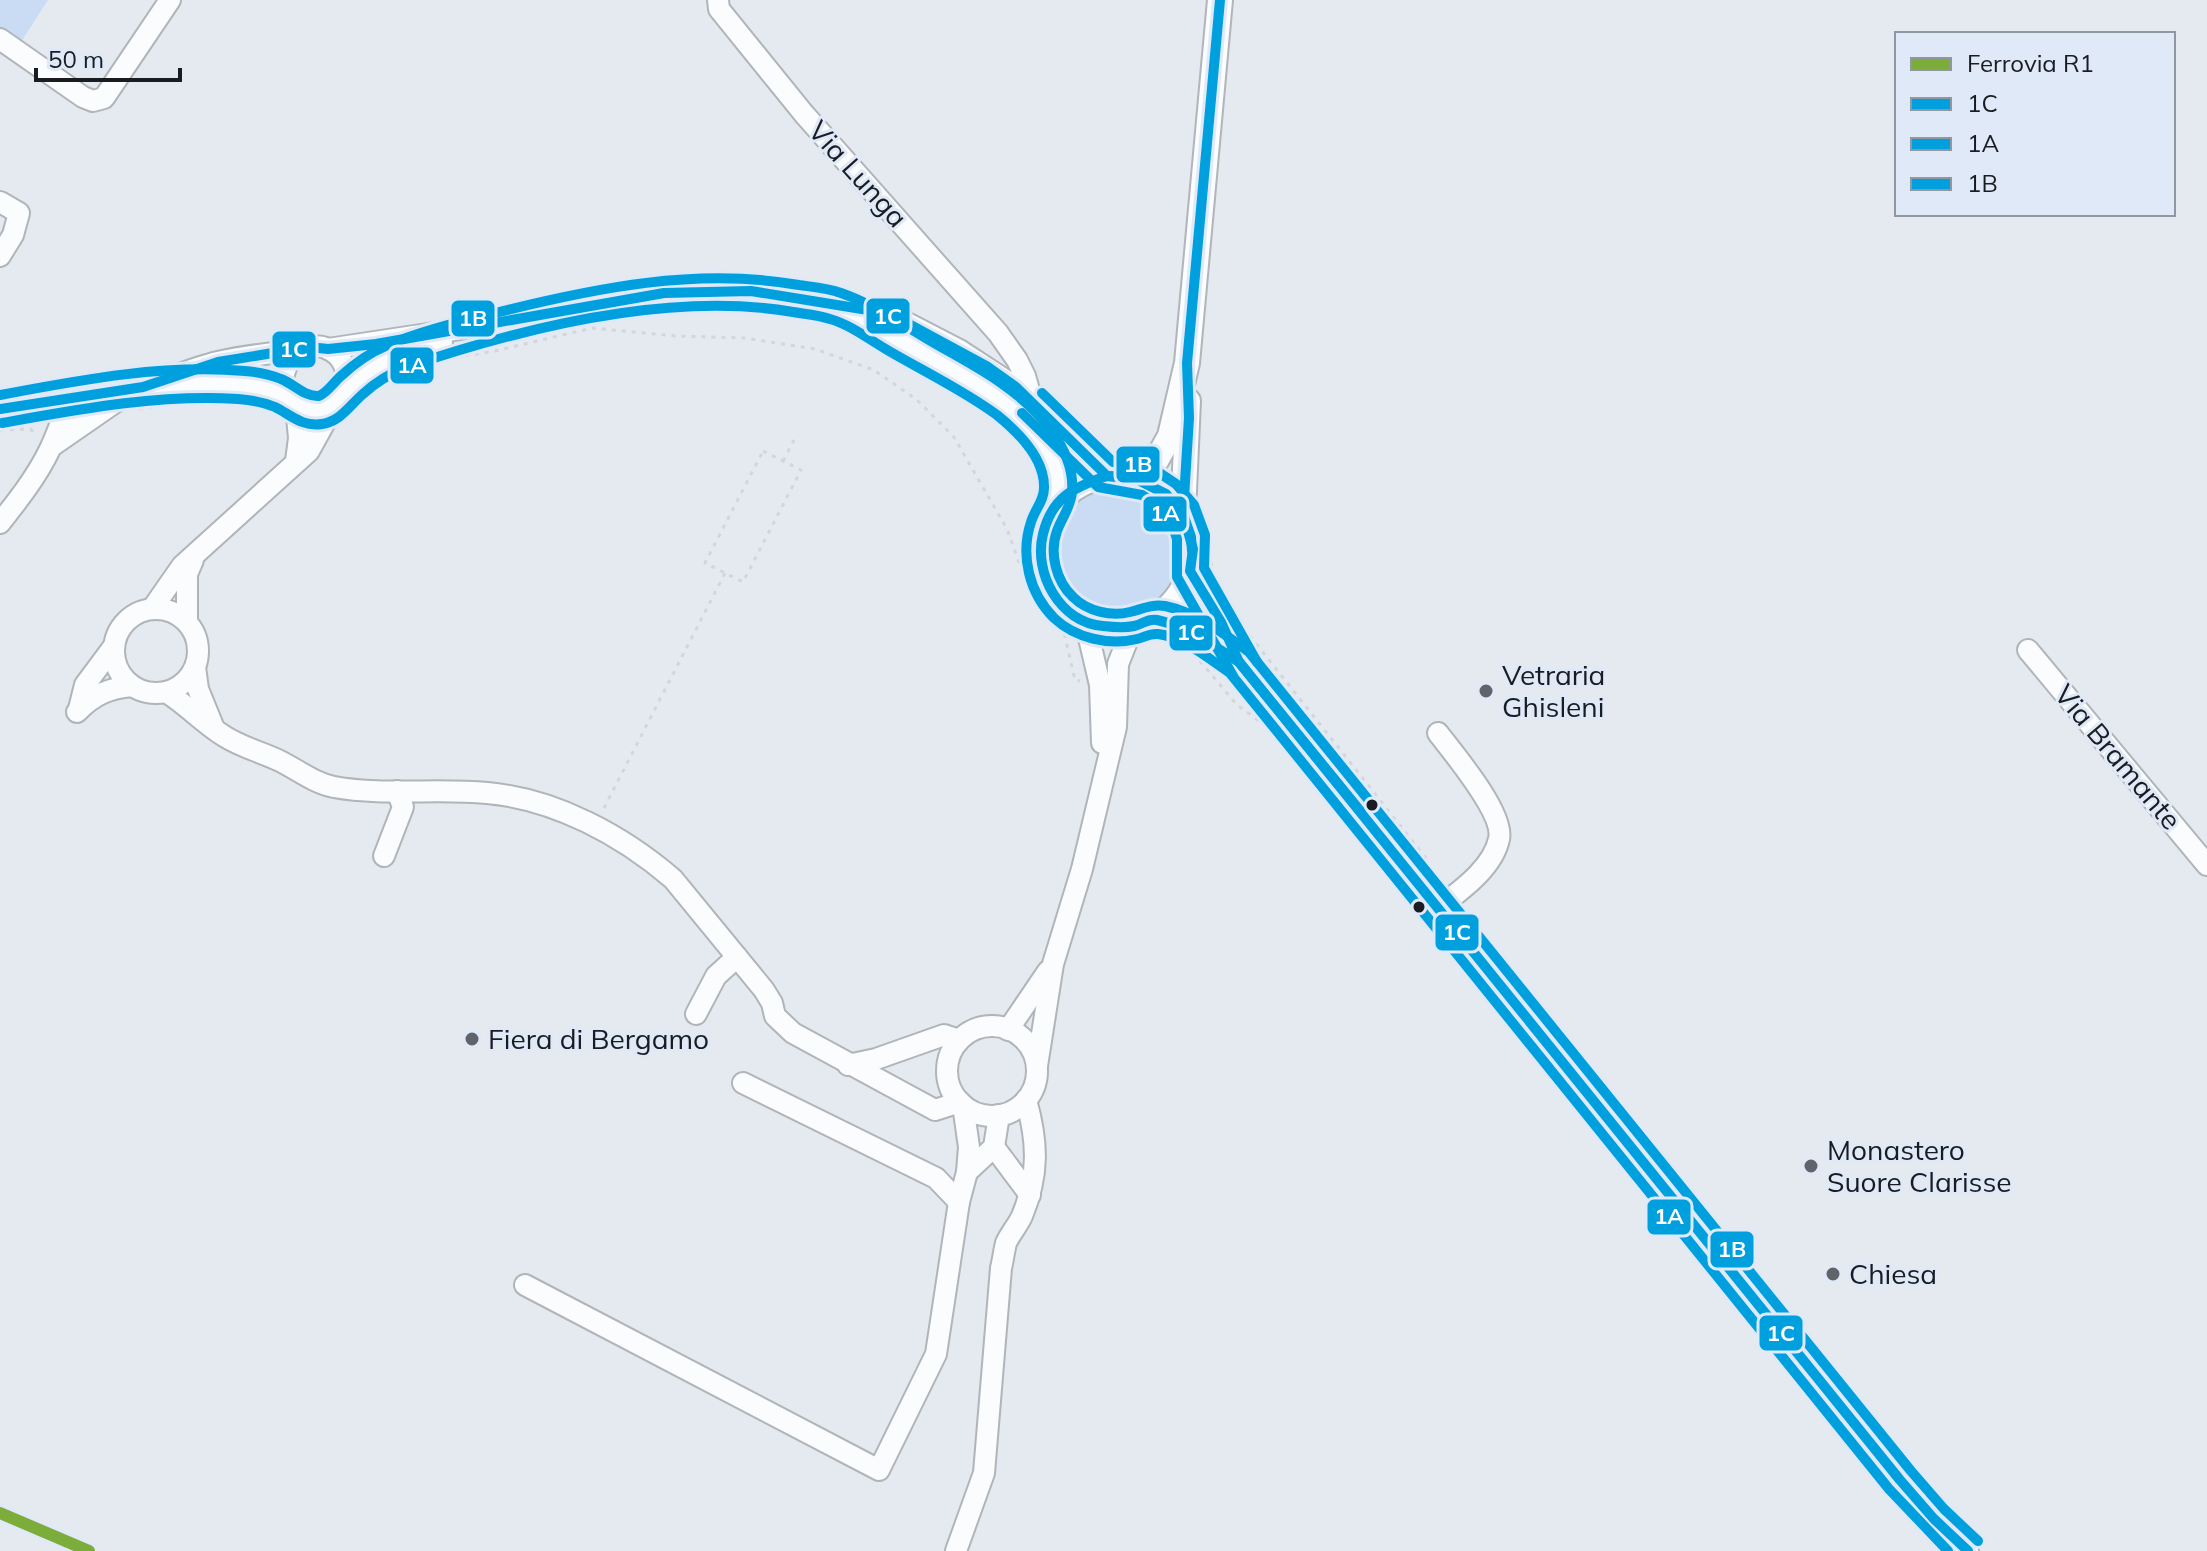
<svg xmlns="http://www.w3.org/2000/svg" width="2207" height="1551" font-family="Mulish,sans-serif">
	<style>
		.green { fill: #cadbf4 }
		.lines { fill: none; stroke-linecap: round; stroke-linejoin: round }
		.minor-casing { stroke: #b0b5ba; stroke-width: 24 }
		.major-casing { stroke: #b0b5ba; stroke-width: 28 }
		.path { stroke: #d4d6d8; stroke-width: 3; stroke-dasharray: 4 6; stroke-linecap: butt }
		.minor { stroke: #fbfcfd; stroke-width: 20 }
		.major { stroke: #fbfcfd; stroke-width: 24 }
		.bus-1-casing { stroke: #dfe9f7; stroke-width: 16 }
		.bus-2-casing { stroke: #dfe9f7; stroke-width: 16 }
		.bus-3-casing { stroke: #dfe9f7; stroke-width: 16 }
		.bus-1 { stroke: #00a0de; stroke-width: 10 }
		.bus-2 { stroke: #00a0de; stroke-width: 10 }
		.bus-3 { stroke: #00a0de; stroke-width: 10 }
		.rail-1-casing { stroke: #dfe9f7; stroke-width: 18 }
		.rail-1 { stroke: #7cac3a; stroke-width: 12 }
		.poi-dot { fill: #60646a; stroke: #dfe9f7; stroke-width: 3 }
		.bus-dot { fill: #191c21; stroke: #dfe9f7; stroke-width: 3 }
		.labels { text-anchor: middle; stroke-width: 6; stroke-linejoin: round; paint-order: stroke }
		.street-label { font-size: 28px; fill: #191c21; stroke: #dfe9f7 }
		.poi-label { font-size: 28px; fill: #191c21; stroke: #dfe9f7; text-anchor: start }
		.line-badge { stroke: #dfe9f7; stroke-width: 3 }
		.badge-label { font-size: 22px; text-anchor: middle; font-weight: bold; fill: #fff }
	</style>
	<rect width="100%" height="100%" fill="#e5eaf1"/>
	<g class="green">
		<path d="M0 0H48L21 42 0 29Z"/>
		<circle cx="1115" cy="552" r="63"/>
	</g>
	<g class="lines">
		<g class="minor-casing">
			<g id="minor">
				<path d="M718 0 719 9 804 114 998 333 1017 360 1025 376 1033 404"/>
				<path d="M0 39 83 97 93 101 104 98 170 0"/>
				<path d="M0 202 19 213 13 235 0 256"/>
				<path d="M849 313C908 345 1021 394 1051 455 1058 470 1057 488 1056 504"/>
				<path d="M328 349 507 322 664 293 725 290 780 295 874 311 903 321 961 351 1016 387 1107 476"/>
				<path d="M143 387C168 379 193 368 218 362 244 356 271 353 297 350 307 348 316 344 326 348 363 363 345 419 307 410 275 402 278 366 300 349"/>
				<path d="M345 390 393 357 442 342"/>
				<path d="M0 409C80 395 212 366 287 397"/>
				<path d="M52 446 130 392"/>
				<path d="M296 461 299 438 296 406"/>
				<path d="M0 523C19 499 37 476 50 449 59 431 63 413 73 396"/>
				<path d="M1190 571 1221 622 1239 662 1900 1480 1934 1519 1968 1551"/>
				<circle cx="156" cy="651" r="42"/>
				<path d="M152 609 182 566 309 451 335 404"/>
				<path d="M1152 619 1185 627 1239 662"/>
				<path d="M1085 621 1100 685 1102 743"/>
				<path d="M187 622V574L193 560"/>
				<path d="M2028 650 2207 865"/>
				<path d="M195 667 198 689 213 726"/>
				<path d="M166 692C187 705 203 723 224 736 241 747 261 752 280 761 298 770 314 783 334 787 384 796 437 788 487 793 555 799 622 835 673 879L764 990 772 1003 775 1016 793 1033 935 1110 960 1102"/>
				<path d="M79 709 85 685 114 646"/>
				<path d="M77 712C93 695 109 688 132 686"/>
				<path d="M384 856 403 807 397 791"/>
				<path d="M1438 908C1460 891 1493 868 1499 839 1505 814 1454 754 1438 733"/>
				<path d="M696 1014 716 976 737 957"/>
				<circle cx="992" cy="1071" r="45"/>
				<path d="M1008 1030 1048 971"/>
				<path d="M848 1065 876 1059 944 1035 959 1040"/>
				<path d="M1037 1066 1053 964 1082 869 1116 727 1118 664 1133 626"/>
				<path d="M743 1083 936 1178 959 1202"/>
				<path d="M994 1147 1030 1195"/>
				<path d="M967 1172 994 1147 999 1115"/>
				<path d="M525 1285 879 1470 936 1354 959 1202 967 1172 969 1147 963 1105"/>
				<path d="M956 1551 984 1473 1001 1268C1003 1260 1004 1251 1006 1243 1010 1234 1018 1225 1022 1216 1039 1175 1038 1142 1026 1100"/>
			</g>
		</g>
		<g class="major-casing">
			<g id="major">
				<circle cx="1116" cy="552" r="76"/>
				<path d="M1134 478 1156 461 1170 436 1187 363 1220 0"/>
				<path d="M1183 514 1188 401"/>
			</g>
		</g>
		<g class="path">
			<path d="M455 357 495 351 592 328 676 336 745 338 815 349 874 370 916 399 954 437 1007 529 1026 582 1040 609 1064 632 1075 680 1080 681"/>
			<path d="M139 409 156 407"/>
			<path d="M0 430 30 429 35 433"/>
			<path d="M763 451 801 470 743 582 705 563Z"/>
			<path d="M783 461 794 440"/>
			<path d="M1204 523 1212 567"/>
			<path d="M1250 636 1429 862"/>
			<path d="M1200 661 1237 705 1262 723"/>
			<path d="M604 808 725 573"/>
		</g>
		<use href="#minor" class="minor"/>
		<use href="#major" class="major"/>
		<g class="bus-1-casing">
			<g id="bus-1">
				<path d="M0 409 143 387 218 362 309 347 328 349 376 344 664 293 751 291 874 311 903 321 988 367 1016 387 1107 476 1134 478"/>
				<path d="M1107 476 1134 478 1166 494 1183 514 1193 549 1190 571 1221 622 1239 662C1212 645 1189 627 1157 620 1148 618 1143 624 1134 626 1125 628 1112 627 1103 626 1060 623 1033 573 1043 534 1052 497 1074 487 1107 476Z"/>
				<path d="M1192 551 1191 537 1183 514 1189 418 1187 363 1220 0"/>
				<path d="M1239 662 1361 812"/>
				<path d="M1239 662 1900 1480 1934 1519 1968 1551"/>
			</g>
		</g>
		<g class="bus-2-casing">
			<g id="bus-2">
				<path d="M1022 413 1098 487 1142 495 1157 505 1171 521 1177 539V577L1233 676"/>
				<path d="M2 423C80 409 159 394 238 399 251 400 263 402 275 407 291 415 302 427 322 424 341 421 349 406 363 394 376 382 391 373 407 367 522 328 672 291 793 312 805 314 818 315 830 319 851 325 870 340 889 351 925 372 963 390 997 415 1018 432 1045 458 1044 488 1044 501 1035 509 1031 522 1020 555 1029 593 1054 618 1075 638 1109 646 1137 639 1145 637 1150 633 1158 634 1184 637 1209 659 1230 673L1889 1489 1948 1551"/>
			</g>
		</g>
		<g class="bus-3-casing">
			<g id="bus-3">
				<path d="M1042 393 1113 462 1136 464 1155 470 1176 484 1194 505 1205 535 1204 568 1257 662"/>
				<path d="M0 395C80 380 162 364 245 371 257 372 269 374 281 379 294 384 305 397 319 396 328 392 333 383 341 376 354 364 369 353 386 346 420 331 459 322 495 313 595 288 697 267 799 285 813 287 827 288 841 293 876 305 909 329 941 347 981 369 1024 393 1051 430 1064 448 1074 470 1072 492 1071 507 1062 517 1057 531 1049 553 1056 581 1073 597 1087 611 1111 617 1130 612 1143 609 1151 604 1165 606 1195 612 1225 634 1249 652L1911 1471 1944 1509 1978 1541"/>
			</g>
		</g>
		<use href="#bus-1" class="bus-1"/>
		<use href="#bus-2" class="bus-2"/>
		<use href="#bus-3" class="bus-3"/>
		<g class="rail-1-casing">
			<path id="rail-1" d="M0 1513 89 1551"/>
		</g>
		<use href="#rail-1" class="rail-1"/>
	</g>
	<g class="poi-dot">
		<circle cx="1486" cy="691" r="8"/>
		<circle cx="472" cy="1039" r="8"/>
		<circle cx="1811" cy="1166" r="8"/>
		<circle cx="1833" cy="1274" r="8"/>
	</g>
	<g class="bus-dot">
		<circle cx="1372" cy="805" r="7"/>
		<circle cx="1419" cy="907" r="7"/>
	</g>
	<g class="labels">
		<g class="street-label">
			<text transform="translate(858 174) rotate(48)" y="10">Via Lunga</text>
			<text transform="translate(2118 757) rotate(50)" y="10">Via Bramante</text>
		</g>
		<g class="poi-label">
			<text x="1502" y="685">Vetraria<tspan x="1502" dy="32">Ghisleni</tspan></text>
			<text x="488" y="1049">Fiera di Bergamo</text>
			<text x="1827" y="1160">Monastero<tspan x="1827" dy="32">Suore Clarisse</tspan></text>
			<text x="1849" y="1284">Chiesa</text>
		</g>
	</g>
	<g class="line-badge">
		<rect x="865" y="297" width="46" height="38" rx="8" fill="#00a0de"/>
		<rect x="450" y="299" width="46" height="39" rx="8" fill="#00a0de"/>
		<rect x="271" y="330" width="46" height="39" rx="8" fill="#00a0de"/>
		<rect x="389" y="346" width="46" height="39" rx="8" fill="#00a0de"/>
		<rect x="1115" y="445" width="46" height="39" rx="8" fill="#00a0de"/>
		<rect x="1142" y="495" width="46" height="38" rx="8" fill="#00a0de"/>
		<rect x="1168" y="614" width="46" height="38" rx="8" fill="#00a0de"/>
		<rect x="1434" y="913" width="46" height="39" rx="8" fill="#00a0de"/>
		<rect x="1646" y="1198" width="46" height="38" rx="8" fill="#00a0de"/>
		<rect x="1709" y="1230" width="46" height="39" rx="8" fill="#00a0de"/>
		<rect x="1758" y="1314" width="46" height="38" rx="8" fill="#00a0de"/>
	</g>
	<g class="badge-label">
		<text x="888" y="324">1C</text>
		<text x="473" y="326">1B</text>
		<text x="294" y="357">1C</text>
		<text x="412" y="373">1A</text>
		<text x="1138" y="472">1B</text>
		<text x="1165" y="521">1A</text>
		<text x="1191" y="640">1C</text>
		<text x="1457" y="940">1C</text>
		<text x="1669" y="1224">1A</text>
		<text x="1732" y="1257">1B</text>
		<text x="1781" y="1341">1C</text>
	</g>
	<rect x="1895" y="32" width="280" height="184" fill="#dfe9f7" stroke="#9097a1" stroke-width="2"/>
	<rect x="1911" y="58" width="40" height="12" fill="#7cac3a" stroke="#9097a1" stroke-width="2"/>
	<text x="1967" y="72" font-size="24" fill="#191c21">Ferrovia R1</text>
	<rect x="1911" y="98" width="40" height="12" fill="#00a0de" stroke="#9097a1" stroke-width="2"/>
	<text x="1967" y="112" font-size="24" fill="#191c21">1C</text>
	<rect x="1911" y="138" width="40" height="12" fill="#00a0de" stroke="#9097a1" stroke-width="2"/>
	<text x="1967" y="152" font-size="24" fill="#191c21">1A</text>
	<rect x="1911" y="178" width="40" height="12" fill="#00a0de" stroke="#9097a1" stroke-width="2"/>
	<text x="1967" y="192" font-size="24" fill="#191c21">1B</text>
	<path d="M36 68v12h144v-12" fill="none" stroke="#191c21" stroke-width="4"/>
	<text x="48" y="68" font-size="24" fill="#191c21" stroke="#dfe9f7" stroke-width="6" paint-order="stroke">50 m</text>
</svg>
